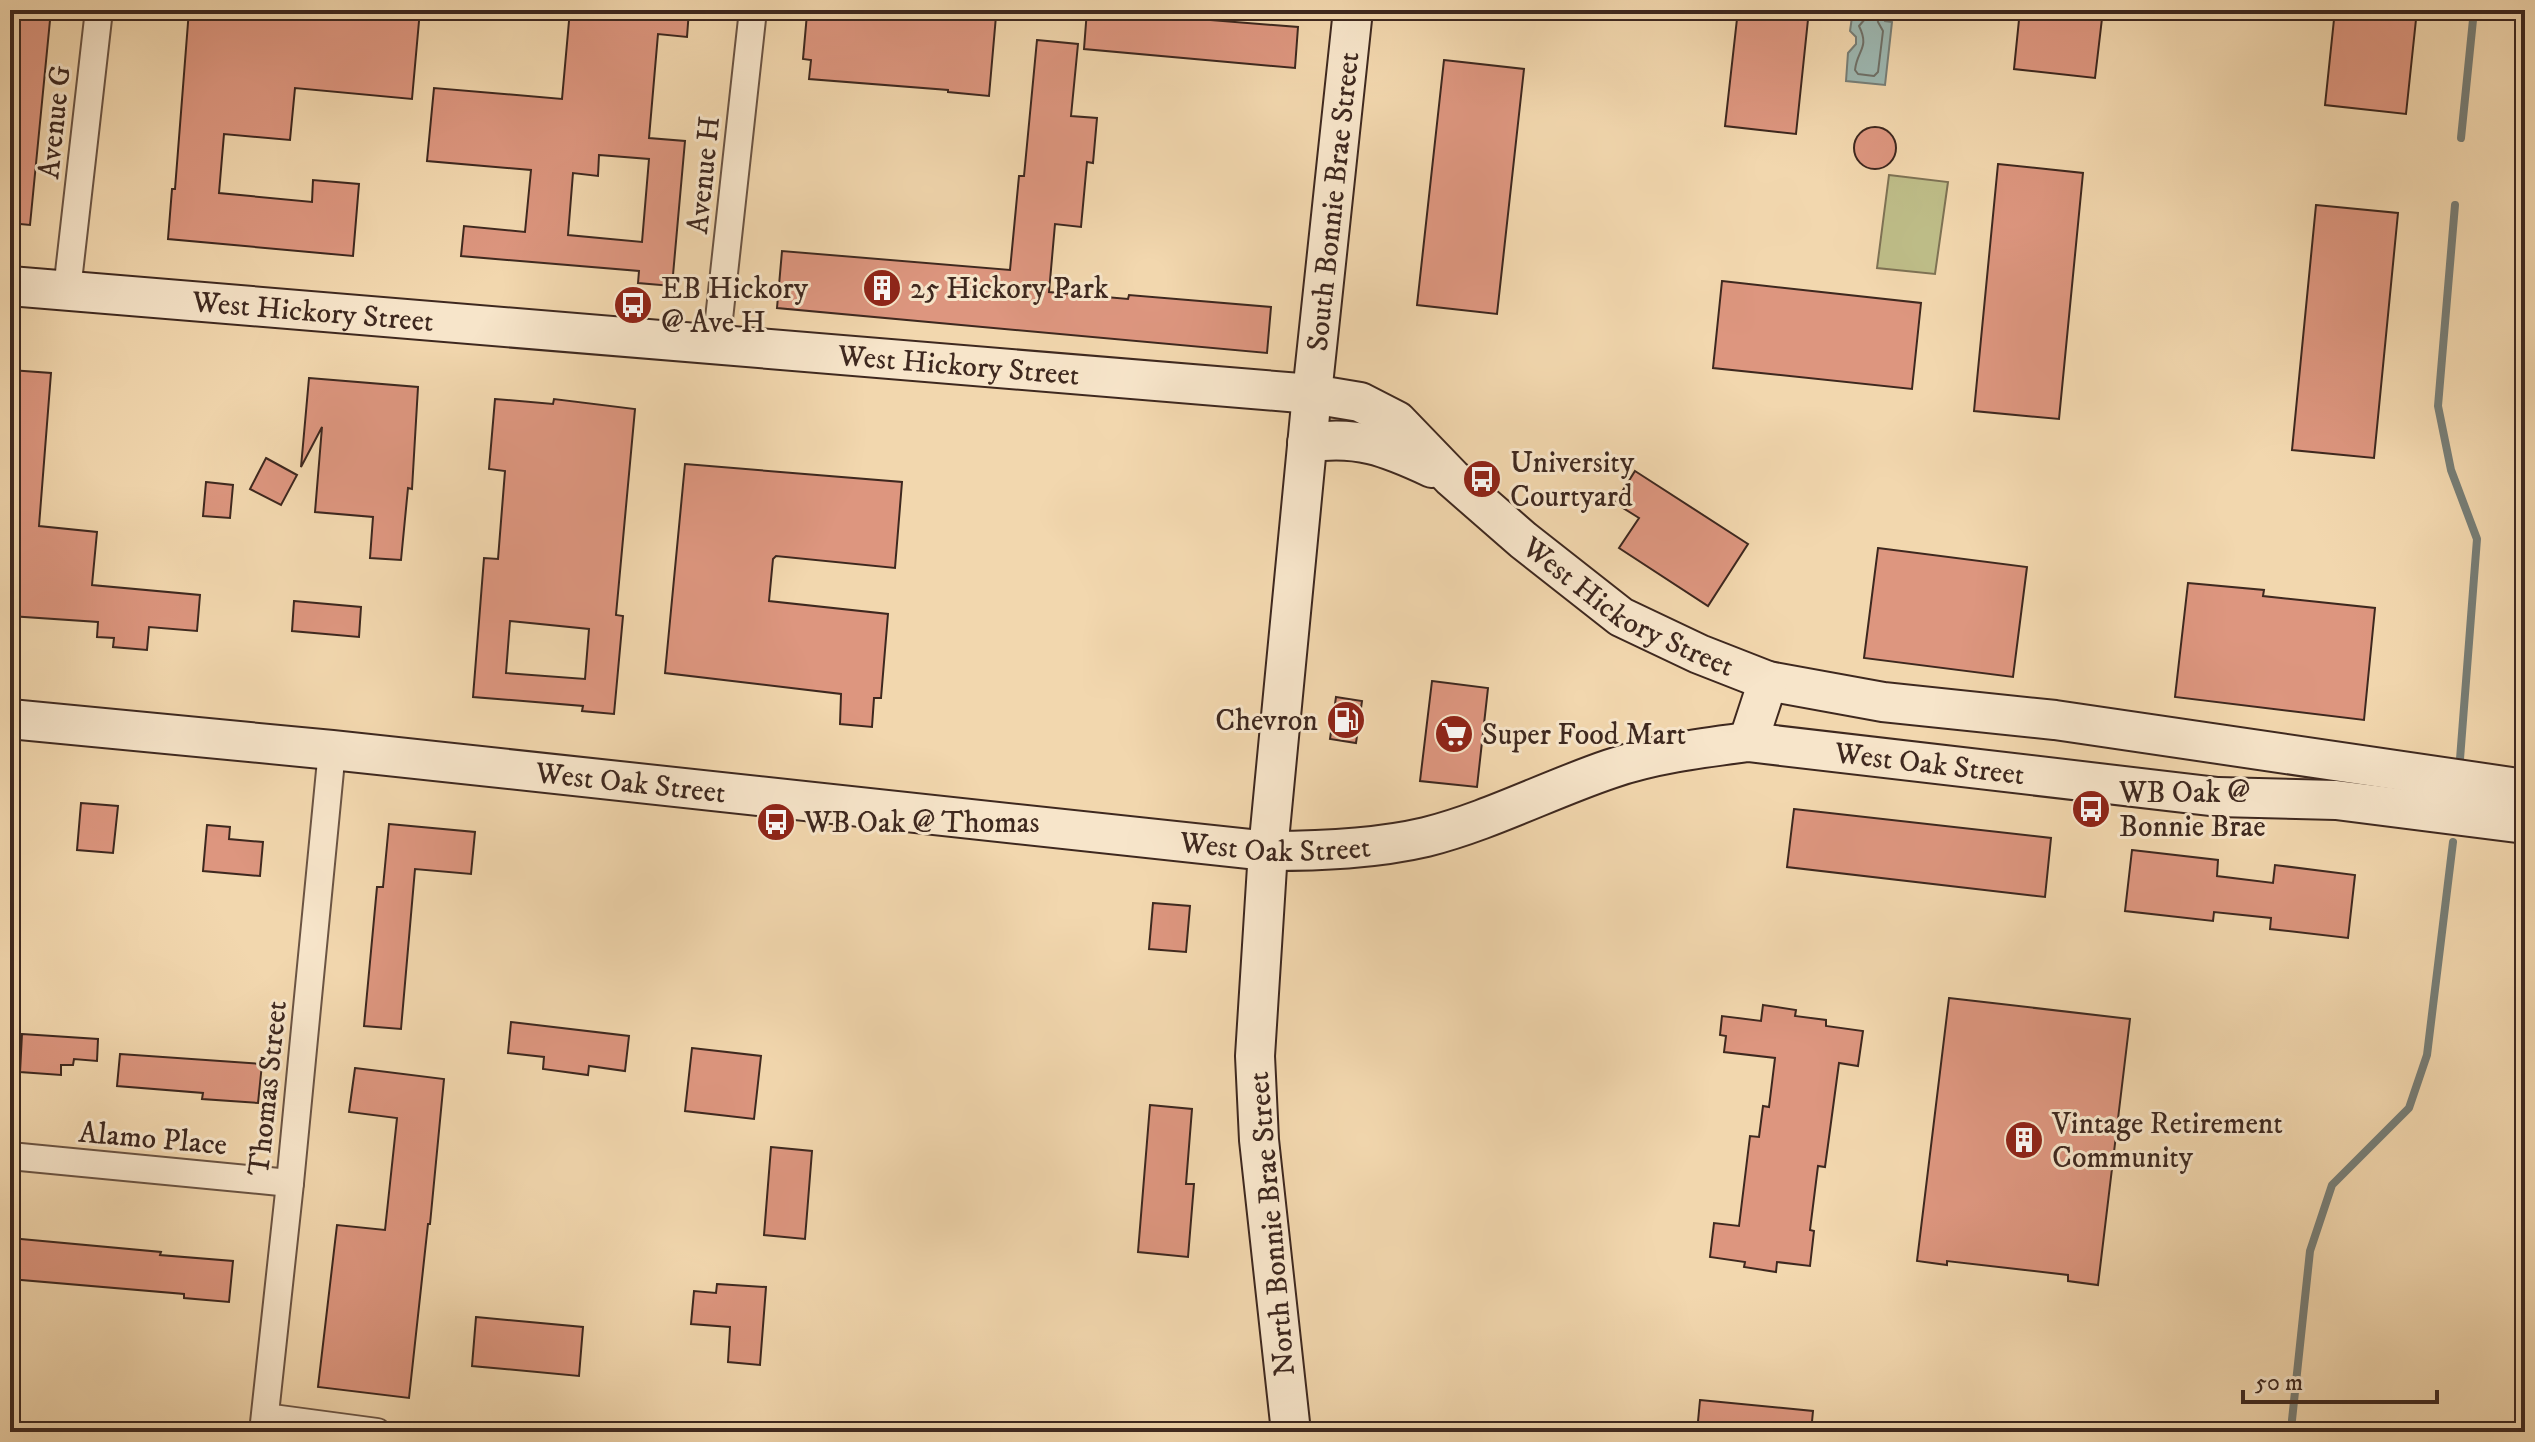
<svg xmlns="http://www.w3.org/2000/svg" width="2535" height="1442" font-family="'IM FELL DW Pica',serif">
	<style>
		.green { fill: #bebd88; stroke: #7e7254; stroke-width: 2 }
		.water { fill: #9db8b2; stroke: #777e77; stroke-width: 2 }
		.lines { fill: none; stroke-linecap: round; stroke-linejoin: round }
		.shore { stroke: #6e7068; stroke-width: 2 }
		.stream { stroke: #777e77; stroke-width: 8 }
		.building { fill: #dd967f; stroke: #3e281f; stroke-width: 2; fill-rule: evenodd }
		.minor-casing { stroke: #6b5443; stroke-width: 30 }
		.secondary-casing { stroke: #3e281f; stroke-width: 42 }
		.minor { stroke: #f7e5ca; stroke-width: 26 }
		.secondary { stroke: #f7e5ca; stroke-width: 38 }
		.labels { text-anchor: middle; stroke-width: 6; stroke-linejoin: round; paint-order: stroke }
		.street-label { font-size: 30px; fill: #3e281f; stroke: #f7e5ca }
		.poi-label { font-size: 30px; fill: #3e281f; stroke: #f7e5ca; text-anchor: start }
	</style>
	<rect width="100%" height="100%" fill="#f2d7ae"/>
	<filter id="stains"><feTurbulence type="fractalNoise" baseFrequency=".0025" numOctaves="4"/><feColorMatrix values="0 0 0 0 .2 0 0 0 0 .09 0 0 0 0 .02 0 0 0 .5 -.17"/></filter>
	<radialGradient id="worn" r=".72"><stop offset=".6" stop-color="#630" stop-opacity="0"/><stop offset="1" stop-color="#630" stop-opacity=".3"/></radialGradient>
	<path class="green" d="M1889 175 1948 182 1935 274 1877 268Z"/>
	<path class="water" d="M1860 10H1882L1885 21 1892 22 1885 85 1846 81 1848 53 1856 44V37L1850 31 1852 17 1857 16Z"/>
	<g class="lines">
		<path class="shore" d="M1867 10 1865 19 1859 26C1870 48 1857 50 1855 70L1858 74 1874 76 1878 72 1883 31 1878 22 1876 10"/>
		<g class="stream">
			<path d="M2461 138 2474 10"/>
			<path d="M2455 205 2438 406 2451 470 2477 539 2460 759"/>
			<path d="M2292 1420 2310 1251 2332 1185 2409 1108 2427 1055 2453 842"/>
		</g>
	</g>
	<g class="building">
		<path d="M10 10H51L30 225 10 223Z"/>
		<path d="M189 10 251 14V10H420L412 99 295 88 290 140 224 134 219 193 312 202 313 180 359 184 353 256 168 239 172 189H175Z"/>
		<path d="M570 10H689L687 37 658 34 649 138 685 141 672 286 638 283 639 271 461 256 464 226 525 232 531 170 427 161 434 88 562 99ZM599 155 649 159 642 242 568 235 573 173 598 176Z"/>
		<path d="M815 10H931L996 16 989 96 948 92V90L809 79 811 60 803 59 807 14 814 15Z"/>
		<path d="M1087 10 1298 27 1295 68 1084 49Z"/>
		<path d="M1738 10H1809L1796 134 1725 126Z"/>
		<path d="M2020 10H2103L2095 78 2014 69Z"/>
		<path d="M2335 10H2417L2406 114 2325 105Z"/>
		<path d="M1037 40 1078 44 1071 116 1097 118 1093 163 1087 162 1081 227 1055 224 1049 292 1128 299 1129 295 1271 307 1267 353 777 308 782 251 1010 270 1019 176H1024Z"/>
		<path d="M1444 60 1524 69 1497 314 1417 305Z"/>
		<circle cx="1875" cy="148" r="21"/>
		<path d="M1998 164 2083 173 2059 419 1974 411Z"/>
		<path d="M2316 205 2398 213 2374 458 2292 450Z"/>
		<path d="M1722 281 1921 303 1912 389 1713 368Z"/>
		<path d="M10 370 51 373 39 526 97 532 92 585 200 595 197 631 149 627 147 650 113 647 114 638 97 637 98 622 10 616Z"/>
		<path d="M309 378 418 387 412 489 408 488 401 560 370 558 373 517 315 512 322 427 301 467Z"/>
		<path d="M495 399 553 404 554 399 635 409 616 615 623 616 614 714 582 711 583 706 473 697 484 558 498 559 505 471 489 469ZM510 621 589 629 585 679 506 673Z"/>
		<path d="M266 458 297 475 281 505 250 489Z"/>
		<path d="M685 464 902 482 895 568 776 556 773 559 769 601 888 614 881 698H874L872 727 840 724 841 694 665 673Z"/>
		<path d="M1635 471 1748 544 1708 606 1619 548 1639 518 1615 503Z"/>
		<path d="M206 482 233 485 230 518 203 516Z"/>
		<path d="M1878 548 2027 567 2013 677 1864 658Z"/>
		<path d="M2188 583 2264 590 2263 596 2375 608 2364 720 2175 697Z"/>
		<path d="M294 601 361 607 359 637 292 631Z"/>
		<path d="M1432 681 1488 688 1477 787 1420 781Z"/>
		<path d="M1336 697 1362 701 1356 743 1330 739Z"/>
		<path d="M81 803 118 806 113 853 77 850Z"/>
		<path d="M1794 809 2051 838 2045 897 1787 867Z"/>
		<path d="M389 824 475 832 471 874 415 869 401 1029 364 1026 377 887H383Z"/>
		<path d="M207 825 230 827 229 839 263 842 260 876 203 871Z"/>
		<path d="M2132 850 2218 860 2217 876 2273 883 2275 865 2355 875 2348 938 2270 929 2271 918 2214 912 2213 921 2125 911Z"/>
		<path d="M1153 903 1190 906 1186 952 1149 949Z"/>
		<path d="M1949 998 2130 1019 2098 1285 2068 1281V1275L1947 1261V1265L1917 1261Z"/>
		<path d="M1763 1005 1796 1010 1795 1016 1826 1020V1026L1863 1031 1858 1066 1839 1063 1825 1167 1818 1166 1810 1230 1814 1231 1810 1266 1777 1262 1776 1272 1744 1267 1745 1262 1710 1257 1714 1223 1739 1226 1750 1136 1759 1137 1763 1106 1769 1107 1775 1058 1724 1052 1726 1036 1720 1035 1722 1016 1761 1021Z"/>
		<path d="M511 1022 629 1036 625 1071 589 1066 588 1075 543 1069 544 1057 508 1053Z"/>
		<path d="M22 1034 98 1039 97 1061 74 1059 73 1065H61V1075L20 1072Z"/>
		<path d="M692 1048 761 1056 754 1119 685 1111Z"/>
		<path d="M120 1054 262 1064 258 1103 202 1099 203 1093 117 1086Z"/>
		<path d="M355 1068 444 1079 430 1224H428L409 1398 318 1387 337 1225 385 1230 397 1118 349 1112Z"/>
		<path d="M1150 1105 1192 1109 1186 1184H1194L1188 1257 1138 1252Z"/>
		<path d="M771 1147 812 1151 805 1239 764 1235Z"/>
		<path d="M10 1238 161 1252 160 1255 233 1261 229 1302 184 1298V1294L10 1279Z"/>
		<path d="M717 1284 766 1287 760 1365 728 1362 730 1327 691 1324 694 1291 716 1293Z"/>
		<path d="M476 1317 583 1327 579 1376 472 1366Z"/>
		<path d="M1700 1400 1813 1411 1811 1432H1697Z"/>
	</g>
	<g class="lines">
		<g class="minor-casing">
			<g id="minor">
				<path d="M67 290 99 10"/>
				<path d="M716 346 753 10"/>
				<path d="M10 1156 290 1183"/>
				<path d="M265 1417 377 1432"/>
				<path d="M263 1432 290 1183 332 750"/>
			</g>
		</g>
		<g class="secondary-casing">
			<g id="secondary">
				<path id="s1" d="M10 286 1312 394 1360 402 1397 421 1452 478 1523 540 1621 617 1699 654 1768 681 1883 702 2055 720 2525 789"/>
				<path d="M1307 443C1357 435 1387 447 1432 468"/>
				<path id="s2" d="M10 719 332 750 1268 851C1320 851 1375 849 1426 837 1489 821 1548 790 1610 769 1653 754 1702 748 1748 742L2218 797 2336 800 2525 824"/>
				<path d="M1748 742 1768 681"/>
				<path id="s3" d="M1291 1432 1259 1140 1255 1056 1268 851 1312 394 1353 10"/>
			</g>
		</g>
		<use href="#minor" class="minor"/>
		<use href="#secondary" class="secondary"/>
	</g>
	<defs>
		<g id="building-disc" transform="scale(2)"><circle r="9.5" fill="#8f2418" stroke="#f7e5ca"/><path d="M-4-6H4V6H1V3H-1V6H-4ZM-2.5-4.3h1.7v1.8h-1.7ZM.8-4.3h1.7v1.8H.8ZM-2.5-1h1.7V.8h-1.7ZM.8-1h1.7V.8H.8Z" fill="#fff"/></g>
		<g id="bus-disc" transform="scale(2)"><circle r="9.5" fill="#8f2418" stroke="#f7e5ca"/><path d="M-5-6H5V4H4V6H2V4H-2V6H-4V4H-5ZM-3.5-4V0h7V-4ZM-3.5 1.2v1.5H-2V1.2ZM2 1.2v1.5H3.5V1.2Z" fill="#fff"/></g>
		<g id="fuel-disc" transform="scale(2)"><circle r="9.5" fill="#8f2418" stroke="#f7e5ca"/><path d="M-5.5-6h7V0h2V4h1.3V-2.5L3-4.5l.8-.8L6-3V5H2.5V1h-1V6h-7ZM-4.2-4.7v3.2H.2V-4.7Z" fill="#fff"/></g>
		<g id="supermarket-disc" transform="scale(2)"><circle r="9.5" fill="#8f2418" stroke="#f7e5ca"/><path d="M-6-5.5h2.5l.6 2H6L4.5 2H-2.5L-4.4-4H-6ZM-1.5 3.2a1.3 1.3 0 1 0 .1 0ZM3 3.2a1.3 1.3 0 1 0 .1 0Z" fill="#fff"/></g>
	</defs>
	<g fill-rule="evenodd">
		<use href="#building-disc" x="882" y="288"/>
		<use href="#bus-disc" x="633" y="305"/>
		<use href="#bus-disc" x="1482" y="479"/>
		<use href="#fuel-disc" x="1346" y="720"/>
		<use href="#supermarket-disc" x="1454" y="734"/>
		<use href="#bus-disc" x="2091" y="809"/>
		<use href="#bus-disc" x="776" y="822"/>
		<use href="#building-disc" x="2024" y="1140"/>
	</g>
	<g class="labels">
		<g class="street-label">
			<text transform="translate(54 122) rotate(-84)" y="10">Avenue G</text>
			<text transform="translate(703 175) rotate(-84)" y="10">Avenue H</text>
			<text dy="10" stroke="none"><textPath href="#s3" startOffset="1236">South Bonnie Brae Street</textPath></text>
			<text dy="10" stroke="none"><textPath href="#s1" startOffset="304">West Hickory Street</textPath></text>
			<text dy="10" stroke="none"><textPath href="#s1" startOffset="952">West Hickory Street</textPath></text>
			<text dy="10" stroke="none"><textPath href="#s1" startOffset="1696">West Hickory Street</textPath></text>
			<text dy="10" stroke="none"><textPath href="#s2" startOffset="1944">West Oak Street</textPath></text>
			<text dy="10" stroke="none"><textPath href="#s2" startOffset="624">West Oak Street</textPath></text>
			<text dy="10" stroke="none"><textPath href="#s2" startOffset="1272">West Oak Street</textPath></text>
			<text transform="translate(267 1088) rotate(-84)" y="10">Thomas Street</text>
			<text transform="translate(153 1138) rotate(5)" y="10">Alamo Place</text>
			<text transform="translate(1271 1224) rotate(-95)" y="10">North Bonnie Brae Street</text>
		</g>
		<g class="poi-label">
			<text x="661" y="298">EB Hickory<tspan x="661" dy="34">@ Ave H</tspan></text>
			<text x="910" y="298">25 Hickory Park</text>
			<text x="1510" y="472">University<tspan x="1510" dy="34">Courtyard</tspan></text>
			<text x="1318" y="730" text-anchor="end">Chevron</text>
			<text x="1482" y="744">Super Food Mart</text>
			<text x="2119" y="802">WB Oak @<tspan x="2119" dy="34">Bonnie Brae</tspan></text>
			<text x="804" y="832">WB Oak @ Thomas</text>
			<text x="2052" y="1133">Vintage Retirement<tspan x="2052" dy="34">Community</tspan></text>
		</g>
	</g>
	<rect width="2535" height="1442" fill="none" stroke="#f2d7ae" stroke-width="40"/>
	<rect x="12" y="12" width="2511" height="1418" fill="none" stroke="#3e281f" stroke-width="4"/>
	<rect x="20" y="20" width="2495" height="1402" fill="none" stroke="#3e281f" stroke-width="2"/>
	<path d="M2243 1390v12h194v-12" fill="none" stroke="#3e281f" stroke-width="4"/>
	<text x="2255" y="1390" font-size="24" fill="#3e281f" stroke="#f7e5ca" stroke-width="6" paint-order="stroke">50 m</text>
	<rect width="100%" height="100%" filter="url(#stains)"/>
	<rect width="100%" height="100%" fill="url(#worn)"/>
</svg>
